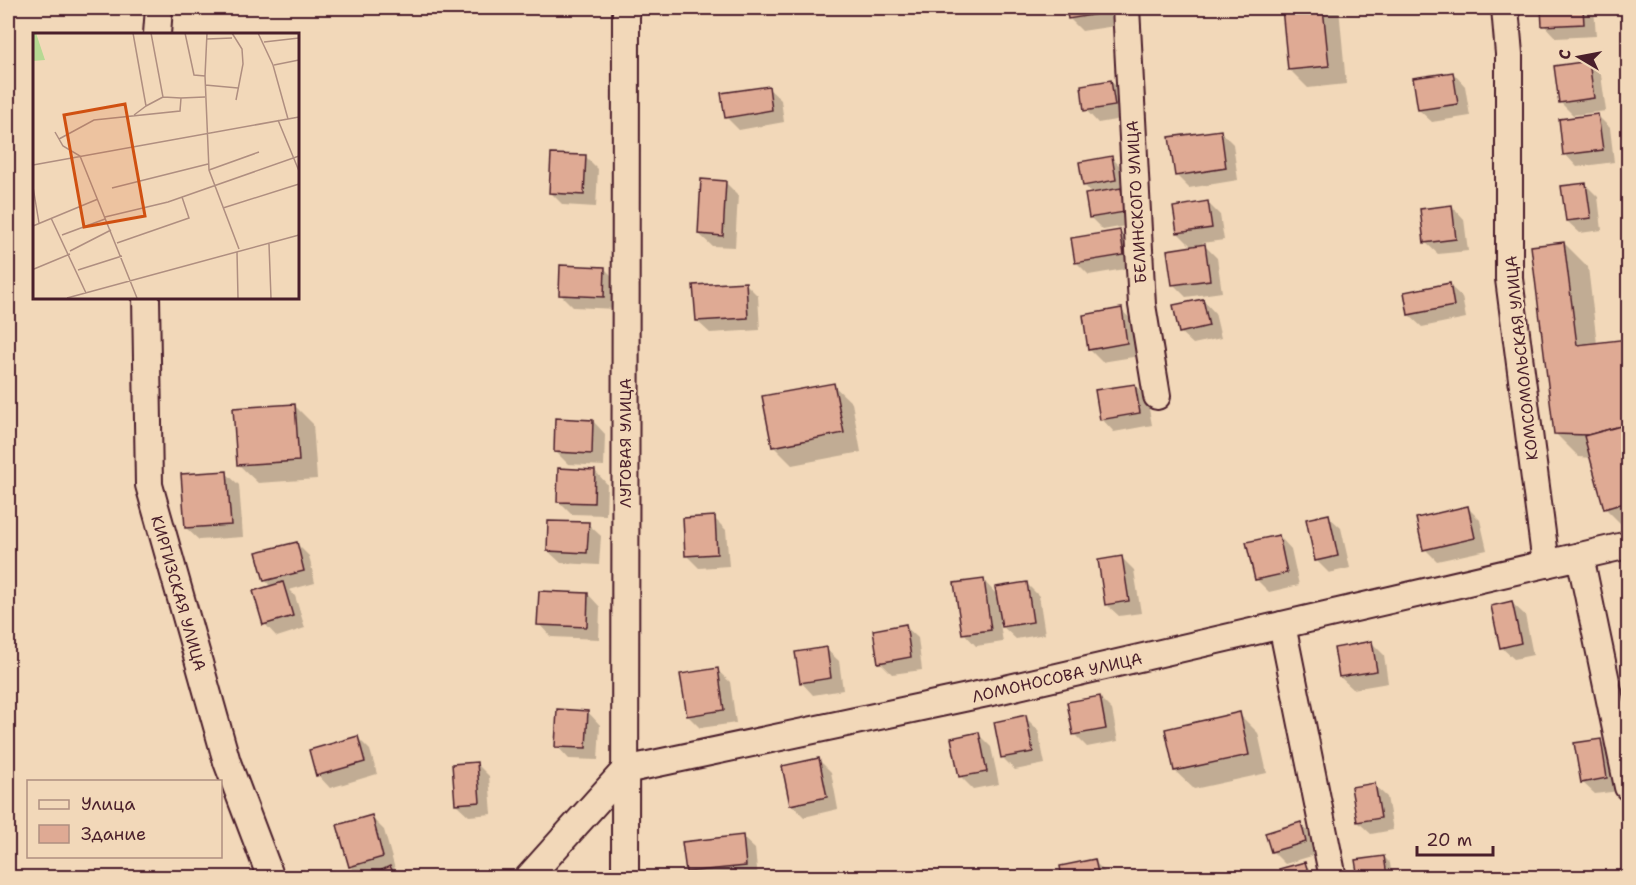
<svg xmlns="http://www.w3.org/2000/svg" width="1636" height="885" font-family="'Shantell Sans',sans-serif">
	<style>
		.shadow { fill: #0003 }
		.building { fill: #dfaa94; stroke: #4a1f2b; stroke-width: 1.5 }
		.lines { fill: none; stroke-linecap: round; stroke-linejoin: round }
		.minor-casing { stroke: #4a1f2b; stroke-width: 30 }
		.minor { stroke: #f2d8b9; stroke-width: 26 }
		.labels { text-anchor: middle; stroke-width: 5; stroke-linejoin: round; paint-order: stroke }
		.street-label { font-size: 16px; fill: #4a1f2b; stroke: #f2d8b9 }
		.inset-road { fill: none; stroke: #af8e80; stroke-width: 1.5 }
		.view { fill: #d05011; fill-opacity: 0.15; stroke: #d05011; stroke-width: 3 }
		.inset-edge { fill: none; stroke: #4a1f2b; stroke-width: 3 }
	</style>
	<rect width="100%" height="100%" fill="#f2d8b9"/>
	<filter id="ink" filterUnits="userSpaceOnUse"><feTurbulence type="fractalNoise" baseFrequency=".0167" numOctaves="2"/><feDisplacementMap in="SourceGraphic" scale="12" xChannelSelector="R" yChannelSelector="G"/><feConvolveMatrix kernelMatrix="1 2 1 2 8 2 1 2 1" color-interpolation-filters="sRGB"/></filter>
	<g filter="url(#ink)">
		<g class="shadow">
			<path d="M1068 8H1126L1128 24 1082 31 1070 19Z"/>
			<path d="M1283 8H1339L1346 84 1308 88 1290 70Z"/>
			<path d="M1543 8H1594L1596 36 1556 38 1544 25Z"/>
			<path d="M1589 63 1601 75 1606 111 1573 115 1560 102Z"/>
			<path d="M1453 73 1465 86 1470 116 1432 122 1419 110Z"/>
			<path d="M1111 81 1123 94 1127 118 1098 123 1086 110Z"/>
			<path d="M768 88 781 100 784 122 739 130 726 117Z"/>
			<path d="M1597 115 1610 128 1614 162 1577 167 1565 154Z"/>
			<path d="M1220 131 1233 144 1238 180 1189 188 1176 175Z"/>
			<path d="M586 157 598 169 596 207 563 205 551 193Z"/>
			<path d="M1112 158 1124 170 1136 224 1103 230 1090 217 1093 194 1084 185Z"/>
			<path d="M725 182 738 195 735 247 712 246 699 234Z"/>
			<path d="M1585 184 1598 197 1602 230 1580 233 1567 221Z"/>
			<path d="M1208 203 1220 215 1224 240 1202 243 1217 258 1222 292 1186 297 1174 285 1193 248 1178 233Z"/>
			<path d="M1452 206 1464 219 1468 251 1438 254 1425 242Z"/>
			<path d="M1119 231 1132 244 1136 267 1089 275 1076 262Z"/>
			<path d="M1564 243 1588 267 1597 344 1628 340V531L1605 508 1592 458 1579 457 1555 433Z"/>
			<path d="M604 268 617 281 616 309 573 307 561 295Z"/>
			<path d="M745 283 758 296 760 330 710 333 697 321Z"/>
			<path d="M1449 285 1462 297 1466 318 1422 327 1409 315 1405 293Z"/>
			<path d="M1203 300 1215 313 1221 338 1193 344 1180 332Z"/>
			<path d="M1121 310 1134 322 1139 356 1102 362 1089 349Z"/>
			<path d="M833 385 852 403 861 452 792 465 773 446Z"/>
			<path d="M1135 385 1147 398 1152 425 1114 432 1102 419Z"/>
			<path d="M294 405 313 424 317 479 258 483 239 465Z"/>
			<path d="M593 421 605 434 604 466 568 464 556 452Z"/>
			<path d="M595 471 607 484 606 515 571 514 558 501Z"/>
			<path d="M226 473 239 485 243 537 199 540 186 528Z"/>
			<path d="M1468 508 1480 520 1487 550 1437 561 1425 549Z"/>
			<path d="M1328 516 1341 528 1350 568 1329 573 1317 561Z"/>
			<path d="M714 518 726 530 729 566 699 568 687 556Z"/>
			<path d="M588 524 601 536 599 565 561 563 548 551Z"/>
			<path d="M1279 536 1291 549 1299 585 1269 592 1256 579Z"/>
			<path d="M296 543 309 556 315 583 289 590 295 596 305 628 277 637 265 624 271 587 265 580Z"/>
			<path d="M1122 558 1134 570 1141 613 1119 616 1106 604Z"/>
			<path d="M983 580 998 596 1026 583 1039 596 1045 634 1016 639 1000 624 1003 642 976 646 964 633Z"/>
			<path d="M588 594 600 607 599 639 551 637 539 624Z"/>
			<path d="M1512 603 1525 615 1533 655 1514 659 1501 647Z"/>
			<path d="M905 626 918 638 922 670 892 674 880 662Z"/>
			<path d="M1372 643 1384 655 1388 683 1353 689 1340 677Z"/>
			<path d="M826 649 839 661 843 690 813 695 801 682Z"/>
			<path d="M717 670 730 682 736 723 700 728 688 716Z"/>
			<path d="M1099 697 1112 710 1118 741 1087 747 1075 735 1068 704Z"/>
			<path d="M588 712 600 725 598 760 569 759 557 746Z"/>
			<path d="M1239 714 1258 733 1267 773 1194 789 1175 771Z"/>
			<path d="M1025 717 1038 730 1045 764 1015 770 1003 758Z"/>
			<path d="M978 734 991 747 999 784 973 789 961 777Z"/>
			<path d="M357 737 370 750 377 774 330 788 318 775Z"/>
			<path d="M1600 740 1613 753 1619 791 1595 794 1582 782Z"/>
			<path d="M819 760 831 772 838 809 804 817 791 804Z"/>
			<path d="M476 763 489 776 492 814 469 816 456 804Z"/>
			<path d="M1374 785 1387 797 1393 830 1371 834 1358 822Z"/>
			<path d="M371 817 384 830 395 869 392 870 399 878H362L350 866Z"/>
			<path d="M1301 824 1313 837 1318 854 1285 864 1272 851Z"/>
			<path d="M742 837 755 849 758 878H693L688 872Z"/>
			<path d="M1384 857 1390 863 1392 878H1359Z"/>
			<path d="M1094 861 1111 878H1064Z"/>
			<path d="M1305 864 1318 878H1283Z"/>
		</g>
		<g class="building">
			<path d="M1066 8H1116L1117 11 1068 19Z"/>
			<path d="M1282 8H1323L1329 66 1288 70Z"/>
			<path d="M1541 8H1583L1584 24 1542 26Z"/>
			<path d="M1589 61 1594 98 1559 103 1554 66Z"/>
			<path d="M1453 72 1458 104 1418 110 1413 78Z"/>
			<path d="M1111 80 1115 106 1084 111 1081 85Z"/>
			<path d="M769 86 772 110 725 118 721 93Z"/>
			<path d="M1598 114 1603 150 1563 155 1559 119Z"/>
			<path d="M1221 130 1226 168 1175 176 1169 137Z"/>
			<path d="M551 154 586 155 584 195 549 193Z"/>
			<path d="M1112 156 1116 180 1083 186 1079 162Z"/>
			<path d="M701 179 726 181 723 236 698 234Z"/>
			<path d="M1586 183 1591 218 1566 221 1561 186Z"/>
			<path d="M1121 188 1125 212 1089 218 1085 194Z"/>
			<path d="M1208 201 1212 228 1177 233 1173 207Z"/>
			<path d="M1452 205 1456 239 1424 243 1420 209Z"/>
			<path d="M1120 230 1124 255 1075 263 1071 238Z"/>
			<path d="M1564 242 1577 345 1628 339V424L1588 435 1554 434 1531 246Z"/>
			<path d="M1205 244 1210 280 1172 285 1167 250Z"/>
			<path d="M560 265 605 267 604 297 559 295Z"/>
			<path d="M746 282 748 318 696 321 693 285Z"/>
			<path d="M1450 283 1454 306 1408 315 1404 292Z"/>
			<path d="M1203 299 1209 326 1179 333 1173 305Z"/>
			<path d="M1122 308 1127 343 1088 350 1083 315Z"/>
			<path d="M834 383 844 433 772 447 762 396Z"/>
			<path d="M1135 384 1140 413 1100 420 1095 390Z"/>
			<path d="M295 404 299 461 237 465 233 408Z"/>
			<path d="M555 418 593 420 592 454 554 452Z"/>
			<path d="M1628 424V502L1604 509 1584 436Z"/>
			<path d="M558 468 595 470 594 503 557 502Z"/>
			<path d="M227 471 231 525 185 528 181 474Z"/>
			<path d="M1468 506 1475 538 1423 550 1416 518Z"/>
			<path d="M1329 514 1338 556 1315 561 1306 519Z"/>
			<path d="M715 516 717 554 685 556 683 518Z"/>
			<path d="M548 521 589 522 587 553 547 551Z"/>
			<path d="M1279 535 1287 573 1255 580 1246 542Z"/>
			<path d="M297 542 304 571 264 581 256 552Z"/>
			<path d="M1122 556 1129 601 1105 605 1098 560Z"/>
			<path d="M984 579 991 630 962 634 954 583Z"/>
			<path d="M283 582 293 616 263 625 253 591Z"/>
			<path d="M1027 582 1033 622 1002 627 995 587Z"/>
			<path d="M539 591 588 593 587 627 537 625Z"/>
			<path d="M1512 601 1521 643 1500 648 1491 606Z"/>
			<path d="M906 624 911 657 878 663 873 630Z"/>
			<path d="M1372 641 1377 671 1339 677 1334 648Z"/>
			<path d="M827 647 831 678 800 683 795 652Z"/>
			<path d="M718 668 724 710 687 716 680 674Z"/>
			<path d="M1100 696 1106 729 1073 735 1067 702Z"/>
			<path d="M557 709 588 711 586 748 555 747Z"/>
			<path d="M1240 712 1249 755 1174 771 1165 729Z"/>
			<path d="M1026 715 1033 752 1001 758 994 722Z"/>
			<path d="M979 732 987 772 959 777 951 738Z"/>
			<path d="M358 736 365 762 316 776 309 750Z"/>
			<path d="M1601 739 1607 778 1581 783 1574 743Z"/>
			<path d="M819 758 827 797 790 805 782 766Z"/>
			<path d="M477 762 480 802 455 804 452 764Z"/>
			<path d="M1375 783 1381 818 1357 822 1351 787Z"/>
			<path d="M372 815 383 857 349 867 337 825Z"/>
			<path d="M1301 822 1306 842 1271 852 1265 833Z"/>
			<path d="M743 835 746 866 686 872 682 842Z"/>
			<path d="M1384 856 1387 876 1358 878 1355 860Z"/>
			<path d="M1095 859 1099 878H1062L1060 866Z"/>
			<path d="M1305 862 1310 878H1282L1279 869Z"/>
			<path d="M390 866 396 878H366Z"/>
		</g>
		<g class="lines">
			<g class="minor-casing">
				<g id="minor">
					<path d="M1126 8 1142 305 1157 396"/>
					<path d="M1505 8 1509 54V279L1546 564"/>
					<path d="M157 34 159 8"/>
					<path d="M146 297 149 485 227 762 271 878"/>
					<path d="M1580 556 1628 787"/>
					<path d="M1282 625 1333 878"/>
					<path d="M528 878 625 770 1001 690 1628 545"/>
					<path d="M625 878 626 8"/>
				</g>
			</g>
			<use href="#minor" class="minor"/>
		</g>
	</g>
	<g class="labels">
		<g class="street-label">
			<text transform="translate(1136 202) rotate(-93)" y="6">БЕЛИНСКОГО УЛИЦА</text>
			<text transform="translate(1521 358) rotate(-96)" y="6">КОМСОМОЛЬСКАЯ УЛИЦА</text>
			<text transform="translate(625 443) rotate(-90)" y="6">ЛУГОВАЯ УЛИЦА</text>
			<text transform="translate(179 593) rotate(74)" y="6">КИРГИЗСКАЯ УЛИЦА</text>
			<text transform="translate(1057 677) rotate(-13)" y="6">ЛОМОНОСОВА УЛИЦА</text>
		</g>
	</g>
	<g transform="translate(33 33)">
		<rect width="266" height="266" fill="#f2d8b9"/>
		<path d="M0 0H3L12 27 0 28Z" fill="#b6d993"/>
		<path class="inset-road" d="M100 0 113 73 101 82M152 0 161 42 172 43M174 0 172 43 176 137 206 216M199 0 209 16 210 31 203 67M225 0 240 32 255 86M174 6 199 5M231 9 266 5M241 32 266 27M172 52 205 55M130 64 148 65M113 73 130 64 118 0M245 87 266 138M22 99 30 113 47 123 104 265M26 106 61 87 147 78 148 65 172 64M0 132 266 84M176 137 226 119M0 154 6 190M79 155 175 131M190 175 266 151M72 184 135 169 266 123M18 185 53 260M0 193 65 166M29 202 72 186M84 210 156 185 149 164M236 211 238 265M37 218 78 197M204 219 205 265M1 236 37 221M45 237 89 223M34 265 266 202"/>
		<path class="view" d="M92 71 112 183 51 194 31 82Z"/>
		<rect width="266" height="266" class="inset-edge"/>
	</g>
	<rect width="1636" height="885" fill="none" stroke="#f2d8b9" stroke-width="30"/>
	<rect x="15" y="15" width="1606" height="855" fill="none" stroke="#4a1f2b" stroke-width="2" filter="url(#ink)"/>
	<rect x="27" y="780" width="195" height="78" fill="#f2d8b9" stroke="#af8e80" stroke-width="1.5"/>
	<rect x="39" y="800" width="30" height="9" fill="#f2d8b9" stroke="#af8e80" stroke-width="1.5"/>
	<text x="81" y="810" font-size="18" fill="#4a1f2b">Улица</text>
	<rect x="39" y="825" width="30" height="18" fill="#dfaa94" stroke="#af8e80" stroke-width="1.5"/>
	<text x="81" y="840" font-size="18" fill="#4a1f2b">Здание</text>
	<g transform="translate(1579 57) rotate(280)" stroke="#f2d8b9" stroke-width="4.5" paint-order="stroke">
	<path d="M0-4.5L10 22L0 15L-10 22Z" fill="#4a1f2b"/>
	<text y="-9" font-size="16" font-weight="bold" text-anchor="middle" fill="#4a1f2b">С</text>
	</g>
	<path d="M1417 846v9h76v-9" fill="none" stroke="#4a1f2b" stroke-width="3"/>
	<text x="1426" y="846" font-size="18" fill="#4a1f2b" stroke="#f2d8b9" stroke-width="4.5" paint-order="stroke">20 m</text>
</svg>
